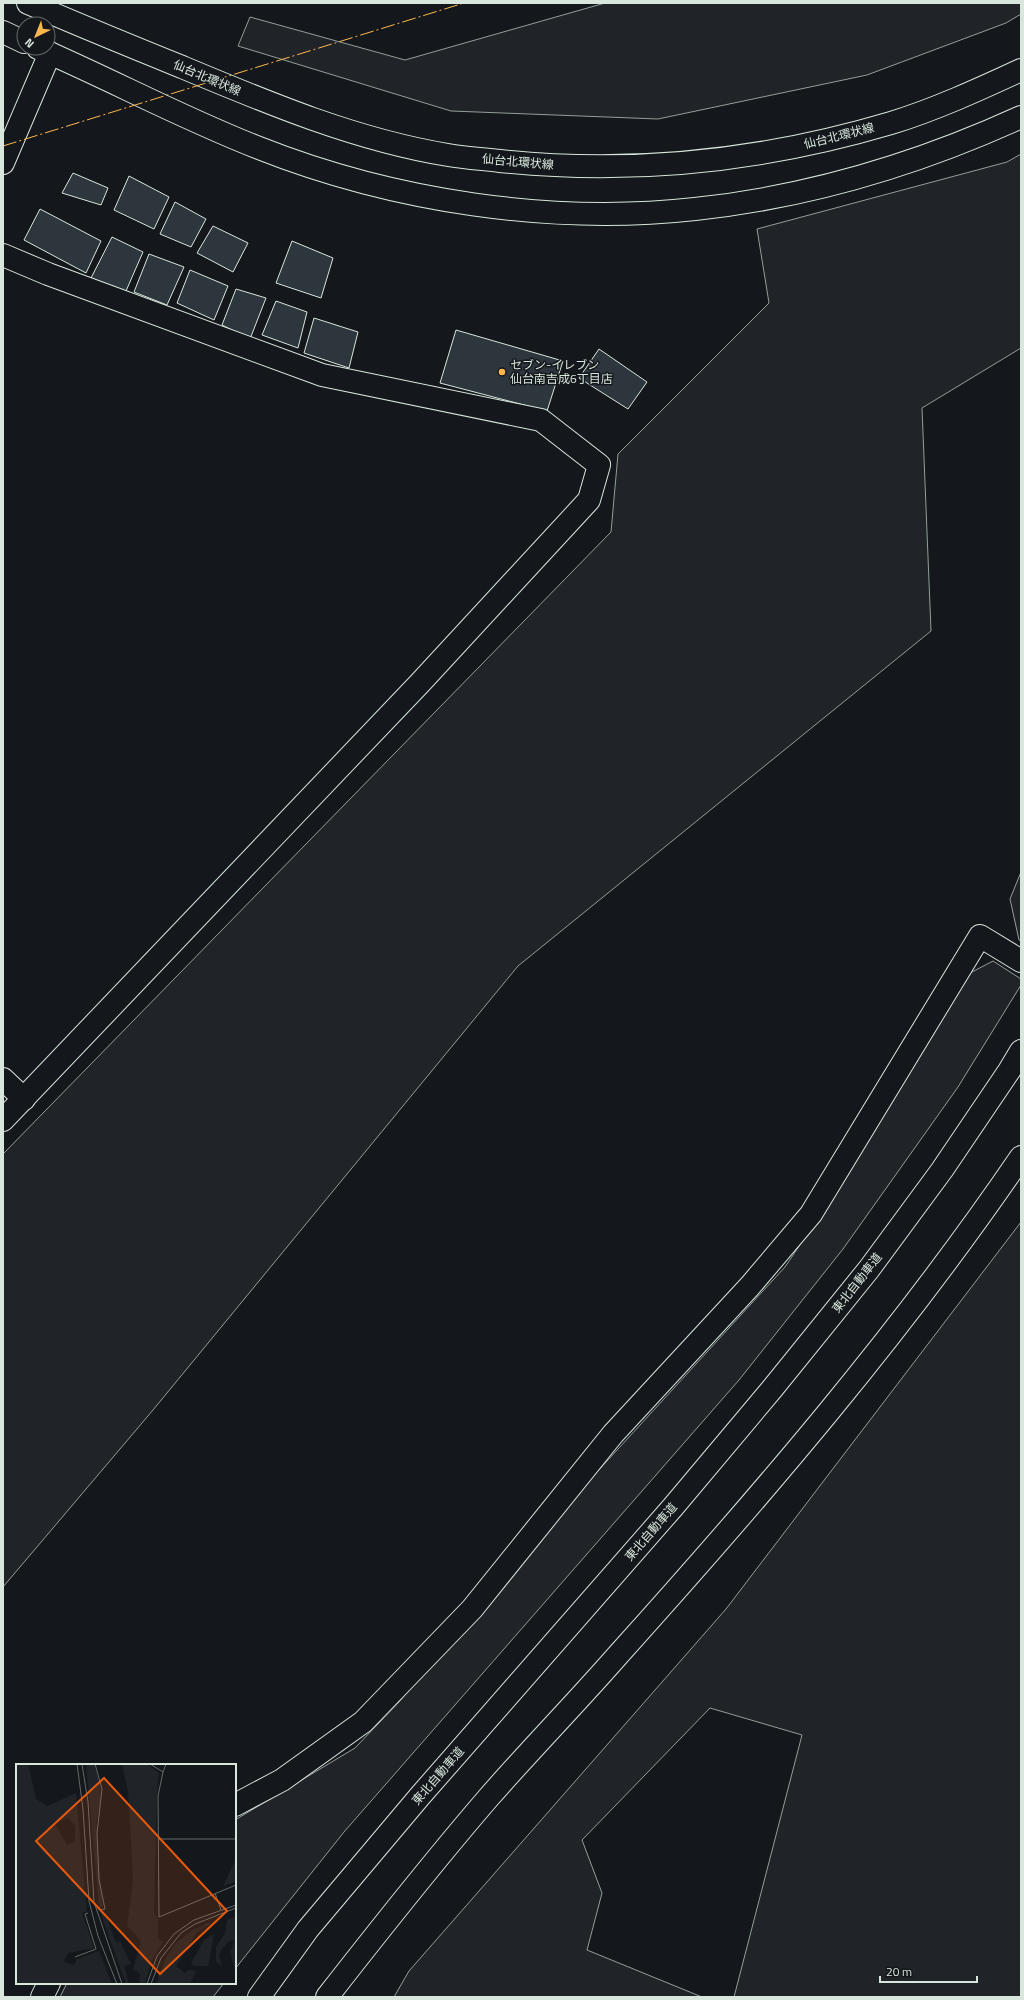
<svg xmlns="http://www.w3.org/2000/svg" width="1024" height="2000" font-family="'Titillium Web','Noto Sans JP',sans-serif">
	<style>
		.green { fill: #202428; stroke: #939e99 }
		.building { fill: #2c363c; stroke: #d8e6dc }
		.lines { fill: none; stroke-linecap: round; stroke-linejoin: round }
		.street-casing { stroke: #d8e6dc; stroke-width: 24 }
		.primary-casing { stroke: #d8e6dc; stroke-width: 24 }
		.highway-casing { stroke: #d8e6dc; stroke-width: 24 }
		.street { stroke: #14181c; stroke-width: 22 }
		.primary { stroke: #14181c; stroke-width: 22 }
		.highway { stroke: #14181c; stroke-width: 22 }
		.power { stroke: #ffb74d; stroke-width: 1; stroke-dasharray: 14 3 2 3; stroke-linecap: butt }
		.poi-dot { fill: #ffb74d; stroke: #14181c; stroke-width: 1.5 }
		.labels { text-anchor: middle; stroke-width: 3; stroke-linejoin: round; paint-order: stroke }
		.street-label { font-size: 12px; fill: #d8e6dc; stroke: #14181c }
		.poi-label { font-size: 12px; fill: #d8e6dc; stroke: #14181c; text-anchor: start }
		.inset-road { fill: none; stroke: #626a69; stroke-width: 1 }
		.view { fill: #e8590c; fill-opacity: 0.15; stroke: #e8590c; stroke-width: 2 }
		.inset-edge { fill: none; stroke: #d8e6dc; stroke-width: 2 }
	</style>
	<rect width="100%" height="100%" fill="#14181c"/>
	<g class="green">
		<path d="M605 3H1021V14L1006 23 867 75 658 119 451 111 238 46 250 17 405 60Z"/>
		<path d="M1021 154V348L922 408 931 631 518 966 153 1410 3 1587V1154L611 532 618 454 769 303 757 229 1007 162Z"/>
		<path d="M1021 872V941L1019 940 1010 899Z"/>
		<path d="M993 961 1021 979V985L958 1087 843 1249 739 1380 344 1832 235 1969V1820L355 1748 399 1702 585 1485 785 1267 820 1215 970 973Z"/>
		<path d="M1021 1222V1997H734L802 1735 710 1708 582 1840 602 1893 587 1950 702 1997H394L409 1971 726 1609Z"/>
		<path d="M67 1983H224L213 1997H60Z"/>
	</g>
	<g class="building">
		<path d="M73 173 108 188 101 205 62 193Z"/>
		<path d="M129 176 169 197 154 229 114 210Z"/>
		<path d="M175 202 206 219 191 247 160 234Z"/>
		<path d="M40 209 101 241 86 273 24 240Z"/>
		<path d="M213 226 248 243 233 272 197 253Z"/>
		<path d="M112 237 143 252 126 291 91 278Z"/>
		<path d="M292 241 333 258 321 298 276 283Z"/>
		<path d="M149 254 184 267 167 305 134 292Z"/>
		<path d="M190 270 228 286 214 320 177 303Z"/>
		<path d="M236 289 266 298 250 339 222 325Z"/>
		<path d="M276 301 307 312 298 348 262 335Z"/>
		<path d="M314 318 358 332 349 368 304 353Z"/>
		<path d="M456 330 563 361 547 411 440 383Z"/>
		<path d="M599 349 647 382 628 409 579 378Z"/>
	</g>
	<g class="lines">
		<g class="street-casing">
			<g id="street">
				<path d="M3 163 50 53"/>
				<path d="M3 255 48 274 322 375 541 420 599 465 589 500 420 683 3 1120"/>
				<path d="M3 1079 24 1099"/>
				<path d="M235 1805 282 1780 363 1722 472 1609 613 1434 750 1286 811 1214 980 936 1021 961"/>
				<path d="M42 1997 49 1983"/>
			</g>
		</g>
		<g class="primary-casing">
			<g id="primary">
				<path d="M28 3C79 25 130 46 182 67 268 103 356 140 448 155 465 158 483 159 500 161 633 175 763 161 891 123 934 110 980 89 1021 70"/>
				<path d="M3 32 24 42"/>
				<path d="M38 48C112 80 184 119 259 148 393 201 551 225 695 209 808 197 918 164 1021 117"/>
			</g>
		</g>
		<g class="highway-casing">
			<g id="highway">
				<path d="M259 1997 308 1929 420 1796 673 1507 772 1389 869 1269 942 1170 1009 1071 1021 1051"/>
				<path d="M327 1997C380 1929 433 1862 489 1797 531 1749 576 1703 618 1655 761 1496 901 1333 1021 1157"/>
			</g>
		</g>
		<use href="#street" class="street"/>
		<use href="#primary" class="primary"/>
		<use href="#highway" class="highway"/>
		<path class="power" d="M3 146 464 3"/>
	</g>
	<circle class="poi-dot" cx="502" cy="372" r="4"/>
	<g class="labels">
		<g class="street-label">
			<text transform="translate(207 78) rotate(23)" y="4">仙台北環状線</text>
			<text transform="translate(839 136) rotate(-14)" y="4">仙台北環状線</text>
			<text transform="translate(518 162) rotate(5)" y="4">仙台北環状線</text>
			<text transform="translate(857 1283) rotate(-52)" y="4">東北自動車道</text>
			<text transform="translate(651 1532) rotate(-49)" y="4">東北自動車道</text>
			<text transform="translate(438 1776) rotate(-49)" y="4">東北自動車道</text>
		</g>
		<g class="poi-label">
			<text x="510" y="369">セブン-イレブン<tspan x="510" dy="14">仙台南吉成6丁目店</tspan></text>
		</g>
	</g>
	<g transform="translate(16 1764)">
		<rect width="220" height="220" fill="#14181c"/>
		<path d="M0 0H12L20 35 32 42 60 29 71 147 66 149 78 184 52 189 48 198 58 201 61 195 83 187 96 220H0ZM52 54 59 61V77L51 81 39 59ZM70 0H78L84 20 85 36 80 58 87 142 83 145ZM106 0H131L143 9 141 29 138 149 142 155V174L147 178 135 198 129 220H123L124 210 117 205 125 177 111 162 117 115 112 27ZM220 95V118L207 122ZM84 148 89 149 100 179 104 177 115 200 108 202 113 220H110ZM220 153V210L214 188 219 176 213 177 206 185 203 192 206 202 200 198V183L209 169 211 156ZM193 158 194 161 181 168 160 202 169 209 172 206 180 207 174 220H140L149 195 160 179 175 167ZM196 171H198L197 176 192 202H178L175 199 182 187 188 176Z" fill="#202428" fill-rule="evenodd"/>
		<path class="inset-road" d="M61 0 67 45 73 137 82 172 101 220M66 0 72 38 78 138 106 220M79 0 86 25 81 69 83 116 89 145 83 146M134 0 147 8 150 0M147 8 142 32 143 153 220 121M142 75H220M199 129 205 146M59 193 80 185 69 150 72 149M131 220 141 192 158 170 178 156 220 141M135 220 145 194 165 169 179 160 220 144"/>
		<path class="view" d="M88 14 211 147 144 210 20 77Z"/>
		<rect width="220" height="220" class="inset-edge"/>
	</g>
	<rect width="1024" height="2000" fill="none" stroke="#d8e6dc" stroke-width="8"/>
	<g transform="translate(36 36) rotate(223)"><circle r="19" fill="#14181c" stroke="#626a69"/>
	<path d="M0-3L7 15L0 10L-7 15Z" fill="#ffb74d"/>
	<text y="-6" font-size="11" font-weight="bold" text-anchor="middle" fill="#d8e6dc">N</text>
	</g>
	<path d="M880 1976v6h97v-6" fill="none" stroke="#d8e6dc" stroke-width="2"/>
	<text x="886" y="1976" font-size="12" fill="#d8e6dc" stroke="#14181c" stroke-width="3" paint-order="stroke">20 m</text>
</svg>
